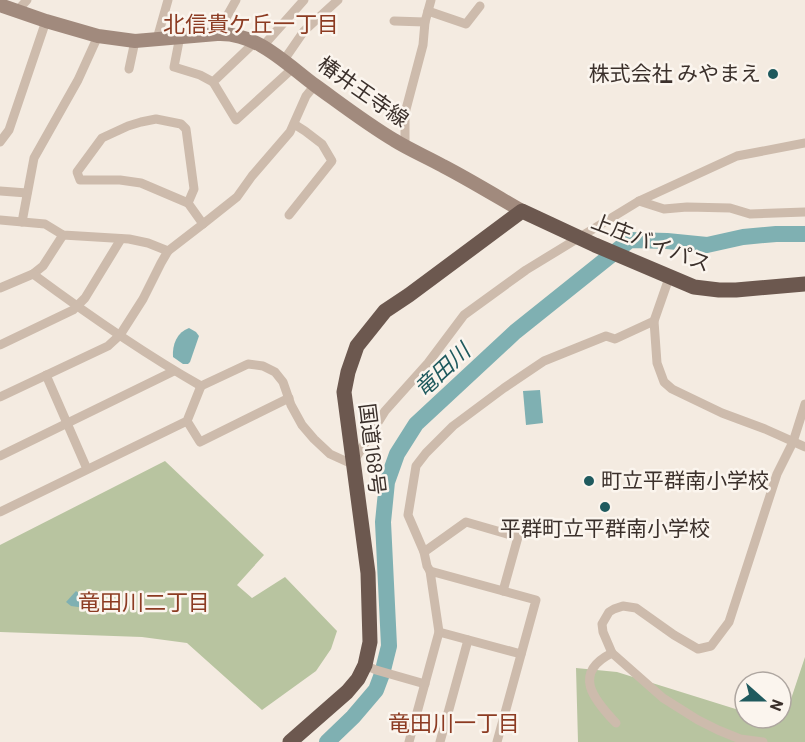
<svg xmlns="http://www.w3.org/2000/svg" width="805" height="742" font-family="Barlow,'Noto Sans JP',sans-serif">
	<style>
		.green { fill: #b8c4a0 }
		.water { fill: #7fb0b2 }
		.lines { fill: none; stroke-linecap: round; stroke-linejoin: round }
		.river { stroke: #7fb0b2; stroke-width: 16 }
		.minor { stroke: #cdbbac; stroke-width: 9 }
		.secondary { stroke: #a18a7d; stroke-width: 14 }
		.trunk { stroke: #6c584f; stroke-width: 15 }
		.poi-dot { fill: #1f5a5e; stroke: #fbf5ee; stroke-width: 2 }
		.labels { text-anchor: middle; stroke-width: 5; stroke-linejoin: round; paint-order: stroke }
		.poi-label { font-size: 21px; fill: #3b302b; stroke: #fbf5ee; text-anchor: end }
		.street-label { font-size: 21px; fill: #3b302b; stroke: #fbf5ee }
		.neighbourhood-label { font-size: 22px; fill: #8c3b22; stroke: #fbf5ee }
		.water-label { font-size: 22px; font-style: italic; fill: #1f5a5e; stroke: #fbf5ee }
	</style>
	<rect width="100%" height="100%" fill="#f4ebe1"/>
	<g class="green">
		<path d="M165 461 264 555 237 585 252 598 285 577 337 631 331 649 316 671 262 710 187 643 142 637 0 632V545Z"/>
		<path d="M805 657V742H578L576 668 617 672 742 711 745 710V718H781V703L790 702Z"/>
	</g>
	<g class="water">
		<path d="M189 328 196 332 199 336 190 362 188 364H183L173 357C172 345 177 332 189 328Z"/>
		<path d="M540 390 543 423 526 425 523 391Z"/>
		<path d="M76 591 95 606 92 609 71 606 66 602Z"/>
	</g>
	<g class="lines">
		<path class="river" d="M327 742 353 717 376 690 382 674 389 646 383 522 387 482 397 454 416 424 515 332 630 240 667 241 707 245 743 237 776 234H805"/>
		<g class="minor">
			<path d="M17 11 27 0"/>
			<path d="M428 11 466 24 480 6"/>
			<path d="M394 21 425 22"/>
			<path d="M217 34 236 0"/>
			<path d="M180 36 174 67 200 75 213 82"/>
			<path d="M157 39 168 0"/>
			<path d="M255 42 213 82 236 120 293 68"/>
			<path d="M263 46 304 0"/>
			<path d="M284 60 304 31 338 0"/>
			<path d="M129 69 135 41"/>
			<path d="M156 119 181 124 186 129 194 189 188 203 141 183 120 180H80L77 172 102 138 128 126 141 122Z"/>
			<path d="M0 142 9 130 46 21"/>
			<path d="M405 147V113L423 45 425 22 431 0"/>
			<path d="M0 191 27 193"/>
			<path d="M639 201 664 209 687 207 730 208 750 214 805 212"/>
			<path d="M289 215 332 161 322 144 305 131 294 124"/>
			<path d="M0 220 45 224 63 235 129 239 148 243 168 251"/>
			<path d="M22 222 34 158 78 80 98 36"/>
			<path d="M203 224 237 197 252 176 290 132 306 96 315 85"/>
			<path d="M33 274 43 266 63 235"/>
			<path d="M669 278 654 321 657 363 664 382 672 389 722 413 765 429 805 447"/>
			<path d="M0 288 33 274C87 314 143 353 201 386L248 364 263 366 275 372 283 382 291 405 302 425 314 439 330 454 352 464 385 411 428 363 464 315 526 270 639 201 737 156 805 143"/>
			<path d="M0 345 73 310 85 298 121 239"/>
			<path d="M46 375 87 469"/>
			<path d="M0 397 108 346 120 335 143 299 161 263 168 251 203 224 188 203"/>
			<path d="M187 421 200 442 289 398"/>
			<path d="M0 456 174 371"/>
			<path d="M0 512 187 421 201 386"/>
			<path d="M424 552 466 522 518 537 503 591"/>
			<path d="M430 571 427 566 424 552 408 515 416 466 426 453 453 426 504 388 544 361 606 336 615 339 654 321"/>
			<path d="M439 632 521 654"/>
			<path d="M612 653C572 673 593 699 616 723"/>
			<path d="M365 665 376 670 425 684"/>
			<path d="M409 742 439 632 430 571 536 600 497 742"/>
			<path d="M440 742 468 640"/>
			<path d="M763 742 740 739 718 730 698 720 663 698 612 653 603 632 602 624 609 612 614 609 623 606 636 608 674 635 698 649 711 646 729 622 777 474 793 442 805 404"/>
		</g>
		<path class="secondary" d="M0 5 46 21 98 36 135 41 217 34C257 32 286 64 316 86 341 104 367 124 394 140 410 150 427 157 443 166 470 180 496 196 522 211"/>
		<path class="trunk" d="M290 742 347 692 358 679 365 665 370 642 368 573 344 392 348 372 357 346 385 311 409 295 522 211 595 245 694 287 719 290H736L805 284"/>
	</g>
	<g class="poi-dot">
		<circle cx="773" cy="74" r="6"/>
		<circle cx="589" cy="481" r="6"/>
		<circle cx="605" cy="507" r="6"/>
	</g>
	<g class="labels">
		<g class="poi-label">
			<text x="761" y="81">株式会社 みやまえ</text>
			<text x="601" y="488" text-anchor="start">町立平群南小学校</text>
			<text x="605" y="536" text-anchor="middle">平群町立平群南小学校</text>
		</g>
		<g class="street-label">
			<text transform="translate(363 92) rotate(35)" y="7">椿井王寺線</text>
			<text transform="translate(651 243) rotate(21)" y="7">上庄バイパス</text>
			<text transform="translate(372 449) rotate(83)" y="7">国道168号</text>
		</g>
		<g class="neighbourhood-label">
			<text x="251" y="32">北信貴ケ丘一丁目</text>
			<text x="144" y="610">竜田川二丁目</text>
			<text x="454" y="731">竜田川一丁目</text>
		</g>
		<g class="water-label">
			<text transform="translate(442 370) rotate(-43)" y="8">竜田川</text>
		</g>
	</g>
	<g transform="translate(763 700) rotate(111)"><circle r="28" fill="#fbf5ee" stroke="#aea6a0" stroke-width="1.5"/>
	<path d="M0-4.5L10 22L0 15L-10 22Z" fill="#1f5a5e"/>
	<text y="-9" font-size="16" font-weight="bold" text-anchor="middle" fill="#3b302b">N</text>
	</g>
</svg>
